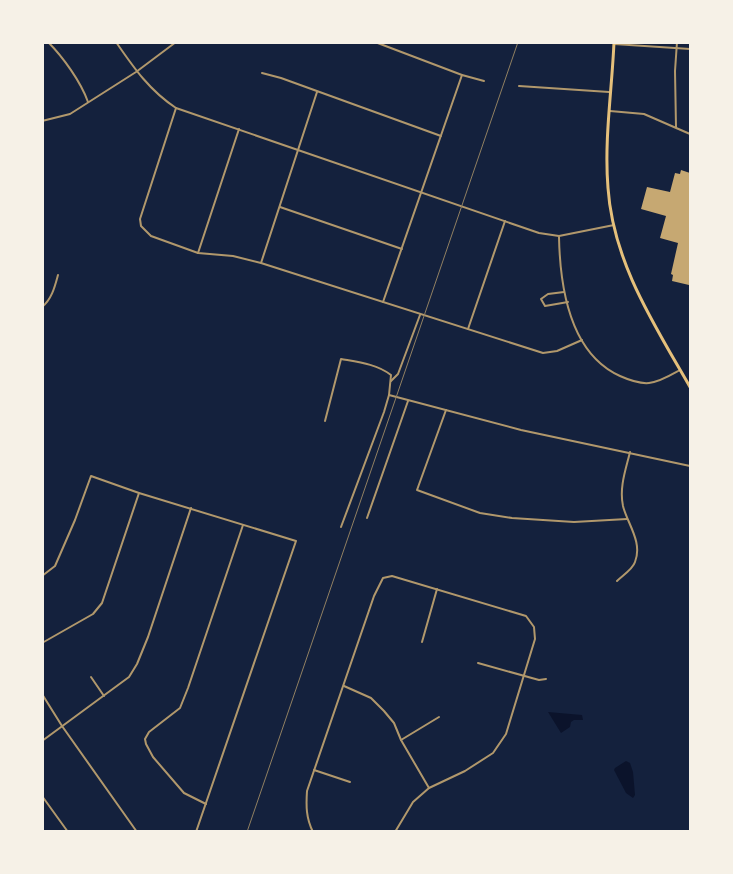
<svg xmlns="http://www.w3.org/2000/svg" width="733" height="874" font-family="Lora,serif">
	<style>
		.water { fill: #0b132b }
		.building { fill: #c6a872 }
		.lines { fill: none; stroke-linecap: round; stroke-linejoin: round }
		.minor { stroke: #b1986c; stroke-width: 2 }
		.primary { stroke: #e5c07b; stroke-width: 3 }
		.rail { stroke: #918062; stroke-width: 1 }
	</style>
	<rect width="100%" height="100%" fill="#14213d"/>
	<g class="water">
		<path d="M548 712 582 715 583 720H574L571 722 570 727 561 733Z"/>
		<path d="M626 761 630 763 633 772 635 795 633 798 626 793 614 770 615 768Z"/>
	</g>
	<path class="building" d="M681 170 690 173V278L689 285 672 281 673 275 671 274 678 243 660 238 666 216 641 209 647 187 670 192 675 173 680 174Z"/>
	<g class="lines">
		<g class="minor">
			<path d="M48 42C63 57 81 82 88 102"/>
			<path d="M116 42C134 68 149 90 176 108L539 233 559 236 614 225"/>
			<path d="M375 42 462 75 484 81"/>
			<path d="M614 44 690 49"/>
			<path d="M262 73 281 78 441 136"/>
			<path d="M519 86 609 92"/>
			<path d="M176 108 140 219 141 226 151 236 198 253 233 256 261 263 543 353 557 351 582 340"/>
			<path d="M610 111 644 114 690 134"/>
			<path d="M42 121 70 114 136 72 176 42"/>
			<path d="M676 127 675 71 677 42"/>
			<path d="M280 207 402 249"/>
			<path d="M559 237C560 286 569 353 620 376 629 380 639 384 649 383 660 382 671 375 680 370"/>
			<path d="M198 253 239 129"/>
			<path d="M261 263 317 92"/>
			<path d="M564 292 548 294 541 299 545 306 568 302"/>
			<path d="M383 302 462 75"/>
			<path d="M42 307C52 299 55 286 58 275"/>
			<path d="M468 329 505 221"/>
			<path d="M391 381 398 374 420 315"/>
			<path d="M389 395 521 430 690 466"/>
			<path d="M446 410 417 490 480 513 512 518 574 522 627 519"/>
			<path d="M325 421 341 359C358 362 377 364 391 375L389 395 384 412 341 527"/>
			<path d="M367 518 408 401"/>
			<path d="M42 576 55 566 75 520 91 476 139 493 296 541 196 832"/>
			<path d="M617 581C622 576 633 569 635 562 643 542 627 523 623 506 619 487 626 469 630 452"/>
			<path d="M422 642 437 589"/>
			<path d="M42 643 93 614 102 603 139 493"/>
			<path d="M478 663 539 680 546 679"/>
			<path d="M91 677 104 696"/>
			<path d="M344 686 371 698 384 711 394 723 401 740 429 788"/>
			<path d="M42 694 62 726 137 832"/>
			<path d="M401 740 439 717"/>
			<path d="M42 741 129 677 137 664 148 637 191 508"/>
			<path d="M314 770 350 782"/>
			<path d="M42 796 68 832"/>
			<path d="M206 804 184 793 153 757 146 744 145 739 149 732 180 708 188 688 243 525"/>
			<path d="M313 832C306 818 306 806 307 791L374 596 383 578 392 576 526 616 534 627 535 639 506 734 493 753 465 771 429 788 413 802 395 832"/>
		</g>
		<path class="primary" d="M614 42C612 90 604 140 608 188 613 262 654 324 690 387"/>
		<path class="rail" d="M247 832 518 42"/>
	</g>
	<rect width="733" height="874" fill="none" stroke="#f6f1e7" stroke-width="88"/>
</svg>
